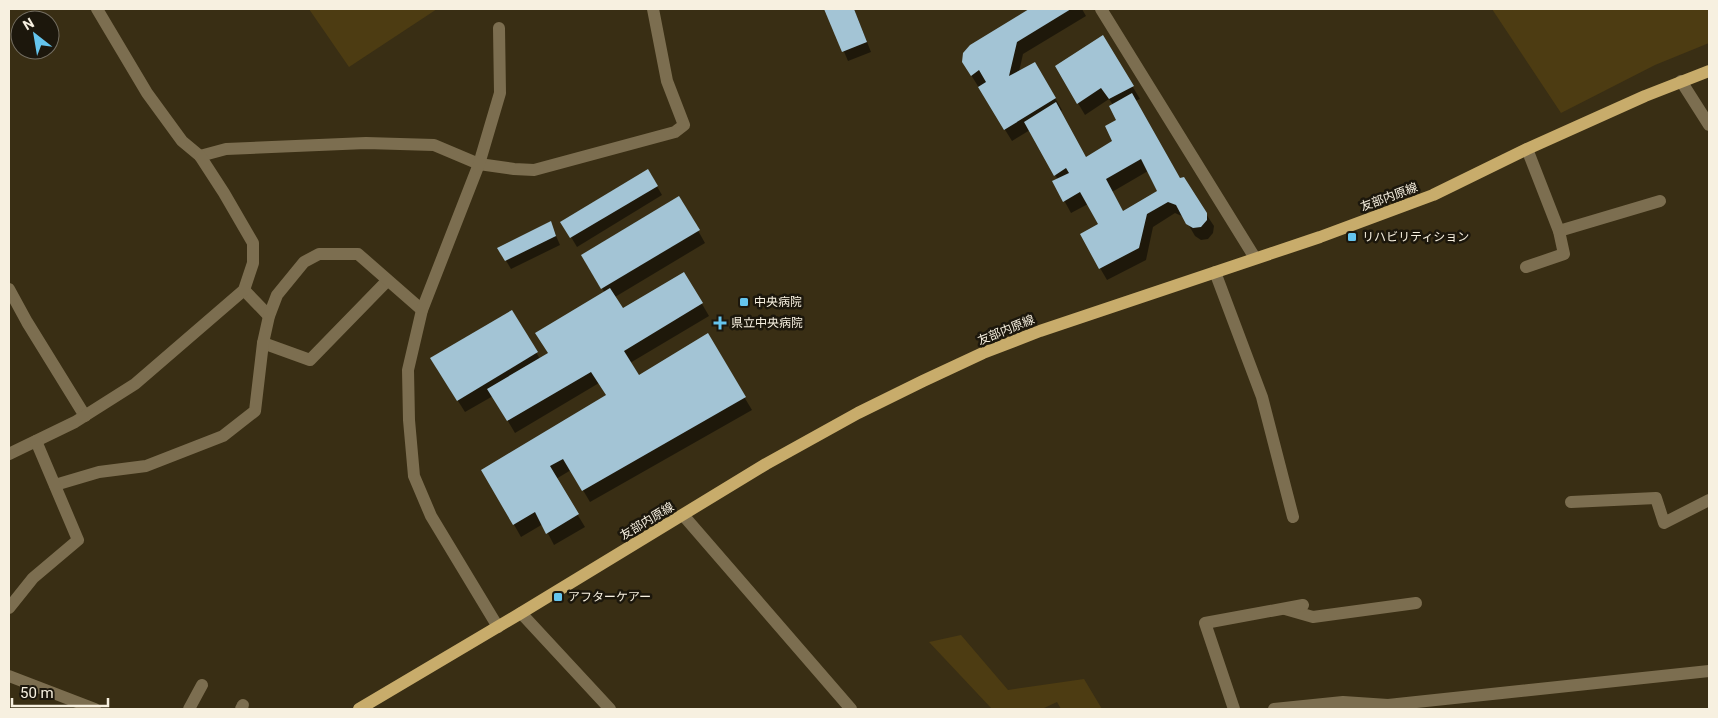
<svg xmlns="http://www.w3.org/2000/svg" width="1718" height="718" font-family="Roboto,'Noto Sans JP',sans-serif">
	<style>
		.green { fill: #4d3c12 }
		.shadow { fill: #0007; fill-rule: evenodd }
		.building { fill: #a3c4d5; fill-rule: evenodd }
		.lines { fill: none; stroke-linecap: round; stroke-linejoin: round }
		.minor { stroke: #7c6e50; stroke-width: 12 }
		.major { stroke: #c8ac6b; stroke-width: 12 }
		.poi-dot { fill: #65c5ee; stroke: #1c170c; stroke-width: 2 }
		.labels { text-anchor: middle; stroke-width: 5; stroke-linejoin: round; paint-order: stroke }
		.street-label { font-size: 12px; fill: #f7f0e0; stroke: #1c170c }
		.poi-label { font-size: 12px; fill: #f7f0e0; stroke: #1c170c; text-anchor: start }
	</style>
	<rect width="100%" height="100%" fill="#392e14"/>
	<g class="green">
		<path d="M309 9H437L349 67Z"/>
		<path d="M1492 9H1709V43L1655 65 1561 113Z"/>
		<path d="M961 635 1008 690 1084 679 1102 709H1061L1057 702 1042 709H992L929 642Z"/>
	</g>
	<g class="shadow">
		<path d="M826 9H854L871 52 848 61Z"/>
		<path d="M1032 9H1082L1086 16 1023 54 1019 72 1035 63 1062 110 1060 112 1086 158 1113 141 1118 121 1113 105 1109 99 1085 115 1056 66 1103 37 1140 99 1135 101 1180 179 1206 214 1214 226 1213 233 1208 239 1201 240 1195 236 1184 217 1175 213 1153 227 1146 260 1107 280 1100 268V225L1088 204 1071 213 1054 182 1058 180 1030 130 1012 141 963 62 971 46ZM1148 171 1159 192 1123 213 1112 192Z"/>
		<path d="M648 171 662 195 577 247 562 222Z"/>
		<path d="M679 197 705 243 615 297 622 310 684 273 709 316 630 363 639 377 707 335 752 410 590 502 571 470 556 479 585 527 554 545 543 524 521 537 483 470 607 395 599 383 515 433 493 396 465 412 439 371 512 311 540 359 549 353 605 293 582 255Z"/>
		<path d="M550 222 560 245 511 269 499 249Z"/>
	</g>
	<g class="building">
		<path d="M824 9H854L867 42 842 52Z"/>
		<path d="M1029 9H1071L1017 42 1009 76 1035 62 1056 98 1004 130 978 87 986 82 979 70 971 76 962 62 963 53 970 45Z"/>
		<path d="M1103 35 1134 86 1109 99 1101 88 1077 104 1055 66Z"/>
		<path d="M1132 93 1180 178 1184 177 1207 213V220L1201 227 1193 228 1186 224 1176 205 1168 202 1147 214 1139 248 1099 269 1080 234 1098 224 1080 192 1063 202 1052 181 1069 173 1066 168 1054 176 1024 122 1056 102 1086 157 1112 141 1105 126 1116 120 1109 106ZM1141 159 1157 191 1123 211 1106 179Z"/>
		<path d="M648 169 658 186 570 238 560 222Z"/>
		<path d="M679 196 700 230 601 289 581 255Z"/>
		<path d="M551 221 556 236 505 261 497 248Z"/>
		<path d="M684 272 703 303 624 351 639 375 708 333 746 397 582 491 563 459 550 466 579 514 546 534 535 512 513 525 481 470 606 395 591 372 507 421 487 389 548 353 535 333 610 288 623 308Z"/>
		<path d="M512 310 538 352 457 401 430 358Z"/>
	</g>
	<g class="lines">
		<g class="minor">
			<path d="M1101 9 1255 258"/>
			<path d="M1681 81 1709 125"/>
			<path d="M200 156 226 149 366 143 434 145 479 164 514 169 534 170 675 132 684 125 667 81 653 9"/>
			<path d="M1559 231 1660 201"/>
			<path d="M1526 267 1564 254 1559 231 1527 149"/>
			<path d="M1215 272 1262 397 1293 517"/>
			<path d="M9 289 27 322 85 416"/>
			<path d="M244 290 269 316"/>
			<path d="M263 343 310 360 387 281"/>
			<path d="M9 454 75 422 135 384 244 290 253 263V243L224 193 200 156 182 141 147 93 97 9"/>
			<path d="M55 485 99 472 146 466 223 436 255 411 263 343 269 316 277 295 304 262 319 254H358L422 310"/>
			<path d="M1571 502 1656 498 1664 523 1709 500"/>
			<path d="M683 515 851 709"/>
			<path d="M9 608 33 578 78 540 36 441"/>
			<path d="M1285 609 1313 617 1416 603"/>
			<path d="M521 613 610 709"/>
			<path d="M498 627 431 516 414 476 409 420 408 370 422 310 479 164 500 93 499 28"/>
			<path d="M9 676 95 709"/>
			<path d="M189 709 202 685"/>
			<path d="M241 709 243 705"/>
			<path d="M1234 709 1205 623 1303 605"/>
			<path d="M1274 709 1343 702 1388 705 1709 671"/>
		</g>
		<path class="major" d="M359 709 521 613 766 464 858 413 923 381 983 353 1040 331 1320 237 1433 195 1527 149 1645 96 1709 71"/>
	</g>
	<g class="poi-dot">
		<rect x="1347" y="232" width="10" height="10" rx="2.5"/>
		<rect x="739" y="297" width="10" height="10" rx="2.5"/>
		<path d="M717.5 315.5h5v5h5v5h-5v5h-5v-5h-5v-5h5z"/>
		<rect x="553" y="592" width="10" height="10" rx="2.5"/>
	</g>
	<g class="labels">
		<g class="street-label">
			<text transform="translate(1389 197) rotate(-20)" y="4">友部内原線</text>
			<text transform="translate(1006 330) rotate(-22)" y="4">友部内原線</text>
			<text transform="translate(647 521) rotate(-31)" y="4">友部内原線</text>
		</g>
		<g class="poi-label">
			<text x="1362" y="241">リハビリティション</text>
			<text x="754" y="306">中央病院</text>
			<text x="731" y="327">県立中央病院</text>
			<text x="568" y="601">アフターケアー</text>
		</g>
	</g>
	<rect width="1718" height="718" fill="none" stroke="#f7f0e0" stroke-width="20"/>
	<g transform="translate(35 35) rotate(329)"><circle r="24" fill="#1c170c" stroke="#746e61"/>
	<path d="M0-4L9 19L0 12L-9 19Z" fill="#65c5ee"/>
	<text y="-8" font-size="14" font-weight="bold" text-anchor="middle" fill="#f7f0e0">N</text>
	</g>
	<path d="M12 698v8h96v-8" fill="none" stroke="#f7f0e0" stroke-width="2.5"/>
	<text x="20" y="698" font-size="15" fill="#f7f0e0" stroke="#1c170c" stroke-width="4" paint-order="stroke">50 m</text>
</svg>
